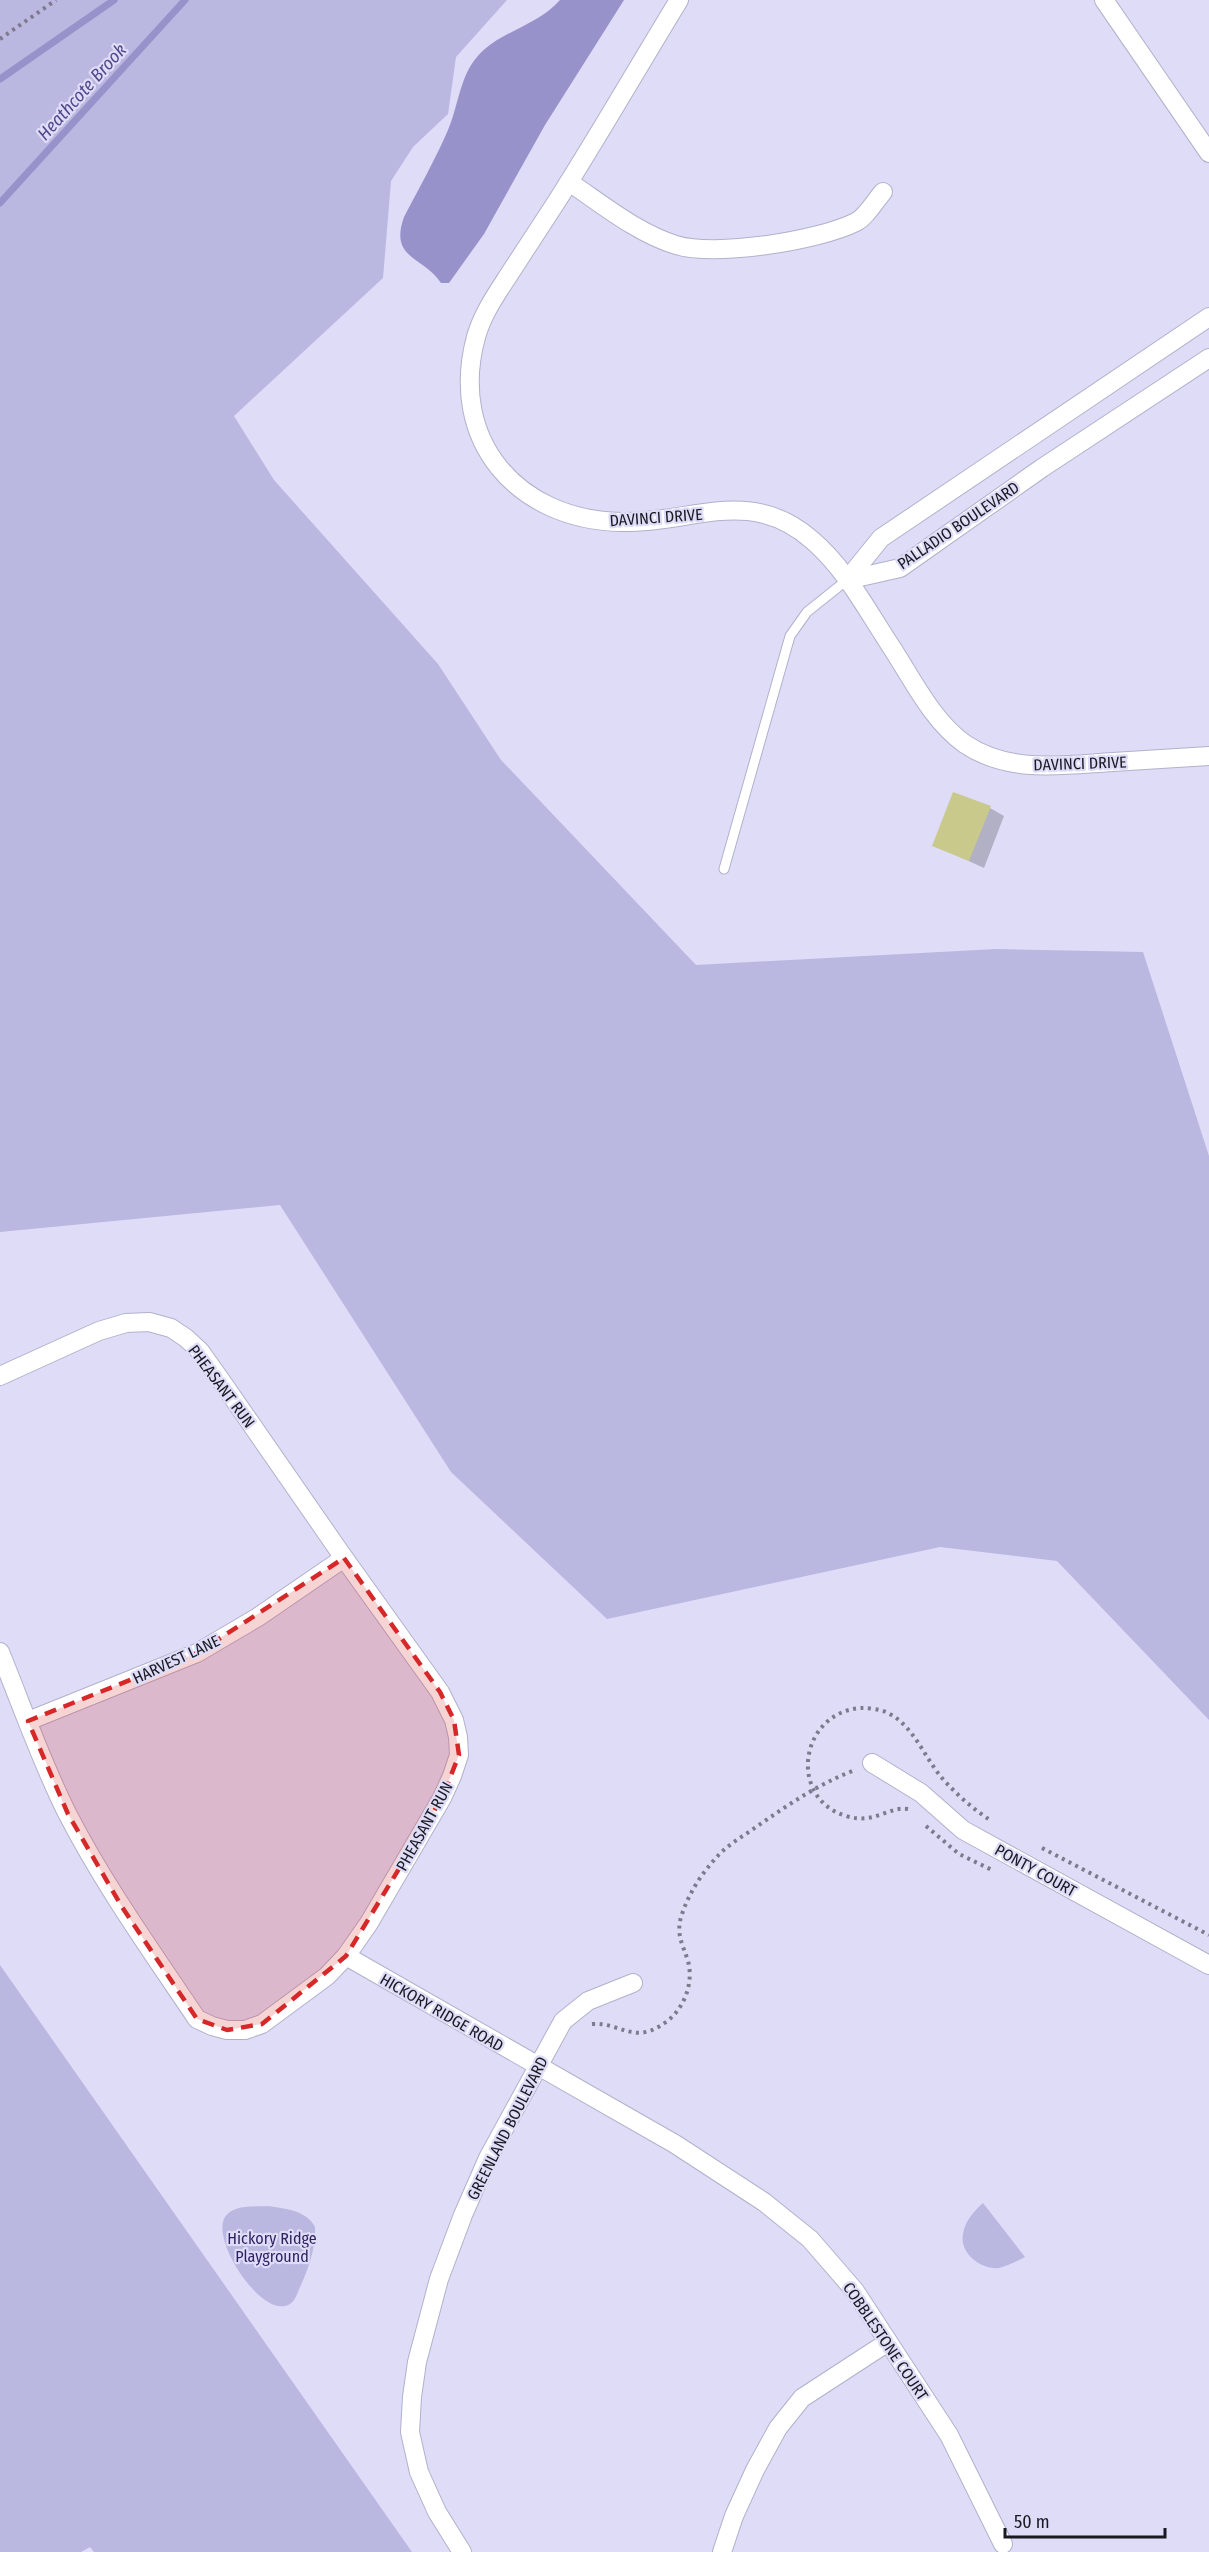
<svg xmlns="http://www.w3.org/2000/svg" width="1209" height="2552" font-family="'Fira Sans Condensed',sans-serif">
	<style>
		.green { fill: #bab7e0 }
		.water { fill: #9793ca }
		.shadow { fill: #0003 }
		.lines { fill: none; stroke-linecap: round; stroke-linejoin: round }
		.stream { stroke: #9793ca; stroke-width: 7 }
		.building { fill: #c9c98c }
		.lane-casing { stroke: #b2b1cb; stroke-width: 11 }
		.street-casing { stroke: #b2b1cb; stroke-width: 20 }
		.path { stroke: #7c7b8d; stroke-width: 4; stroke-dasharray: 3 4.5; stroke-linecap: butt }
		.lane { stroke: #fff; stroke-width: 9 }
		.street { stroke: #fff; stroke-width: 18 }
		.marked { fill: #d62828; fill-opacity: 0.2; stroke: #d62828; stroke-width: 4.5; stroke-dasharray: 12 8; stroke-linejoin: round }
		.labels { text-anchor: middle; stroke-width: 4.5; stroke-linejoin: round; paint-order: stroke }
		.street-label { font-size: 16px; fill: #191922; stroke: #dedcf7 }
		.park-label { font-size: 16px; fill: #2d1f60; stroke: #dedcf7 }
		.water-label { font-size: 18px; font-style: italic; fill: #51478c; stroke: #dedcf7 }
	</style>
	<rect width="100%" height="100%" fill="#dedcf7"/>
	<g class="green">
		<path d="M0 0H507L456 57 448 114 413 147 391 181 383 278 234 416 274 480 438 664 501 760 696 965 996 949 1143 952 1209 1156V1720L1057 1561 940 1547 607 1619 451 1472 280 1205 0 1232Z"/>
		<path d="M0 1965 412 2552H94L90 2547 81 2552H0Z"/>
		<path d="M983 2203 1025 2257C1017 2261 1008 2266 999 2268 981 2270 959 2253 963 2234 965 2221 974 2211 983 2203Z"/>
		<path d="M268 2206C286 2209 306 2210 315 2227 316 2247 309 2267 301 2285 298 2291 296 2300 290 2304 263 2321 210 2240 225 2217 234 2204 255 2207 268 2206Z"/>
	</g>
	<path class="water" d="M560 0H624L545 125 484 234 449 283H441C423 256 389 259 404 217 419 188 435 160 448 130 458 107 460 76 477 57 499 31 536 27 560 0Z"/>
	<path class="shadow" d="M990 808 1004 816 984 868 934 845Z"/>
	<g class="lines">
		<g class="stream">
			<path d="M0 79 114 0"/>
			<path d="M0 203 185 0"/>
		</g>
	</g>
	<path class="building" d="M953 792 991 806 969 861 932 846Z"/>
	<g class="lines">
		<g class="lane-casing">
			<path id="lane" d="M724 869 790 636 807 612 847 580"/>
		</g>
		<g class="street-casing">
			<g id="street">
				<path d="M679 0C638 67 599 135 557 201 542 224 527 247 512 270 498 292 483 312 476 337 448 440 517 520 621 522 691 524 749 485 812 540 845 568 867 610 890 645 912 678 932 721 965 744 1009 774 1063 765 1113 762 1145 760 1177 758 1209 756"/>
				<path d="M1104 0 1209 153"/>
				<path d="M569 182C602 204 637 233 676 245 715 257 818 241 856 222 866 217 875 201 883 192"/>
				<path d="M847 580 881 538 1209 317"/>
				<path d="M847 580 900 568 1042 468 1209 358"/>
				<path d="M0 1376 99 1331 126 1323 149 1322 171 1328 186 1338 200 1351 222 1382 344 1558 440 1692 454 1720 458 1737 459 1755 452 1776 442 1798 369 1923 346 1956 327 1976 262 2024 245 2030H227L212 2026 197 2019C152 1952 104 1885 67 1813 41 1761 22 1706 0 1652"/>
				<path d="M28 1721 197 1653 258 1617 344 1558"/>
				<path d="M872 1763 921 1793 963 1830 1209 1965"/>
				<path d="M346 1956 675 2144 764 2202 810 2239 855 2291 949 2435 1003 2544"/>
				<path d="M462 2552 437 2512 419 2472 410 2432 412 2397 417 2362 439 2279 463 2215 488 2158 563 2021 588 2001 633 1983"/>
				<path d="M722 2552 734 2516 755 2470 778 2428 802 2398 888 2342"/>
			</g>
		</g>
		<g class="path">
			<path d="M0 39 56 0"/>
			<path d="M908 1809C888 1806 875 1825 846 1816 787 1798 800 1712 861 1708 869 1708 880 1709 888 1713 914 1726 924 1757 942 1778 956 1794 973 1809 990 1820"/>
			<path d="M926 1826 959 1854 992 1870"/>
			<path d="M1042 1848 1209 1935"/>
			<path d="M592 2024C621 2022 634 2046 666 2022 684 2009 694 1983 688 1961 683 1945 676 1935 681 1917 688 1895 701 1874 716 1858 727 1845 742 1837 756 1827 788 1805 818 1784 855 1770"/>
		</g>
		<use href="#lane" class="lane"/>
		<use href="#street" class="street"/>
	</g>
	<path class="marked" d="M344 1558 440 1692 454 1720 459 1755 442 1798 346 1956 262 2024 227 2030 197 2019 122 1907 68 1814 28 1721 197 1653Z"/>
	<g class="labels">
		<g class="street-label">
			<text transform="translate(656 517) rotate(-4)" y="6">DAVINCI DRIVE</text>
			<text transform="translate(958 525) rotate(-34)" y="6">PALLADIO BOULEVARD</text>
			<text transform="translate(1080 763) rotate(-2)" y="6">DAVINCI DRIVE</text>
			<text transform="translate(222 1386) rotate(53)" y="6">PHEASANT RUN</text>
			<text transform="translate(176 1659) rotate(-25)" y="6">HARVEST LANE</text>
			<text transform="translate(424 1826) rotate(-61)" y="6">PHEASANT RUN</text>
			<text transform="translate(1036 1870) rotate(29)" y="6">PONTY COURT</text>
			<text transform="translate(442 2012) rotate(30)" y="6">HICKORY RIDGE ROAD</text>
			<text transform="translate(507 2128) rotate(-63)" y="6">GREENLAND BOULEVARD</text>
			<text transform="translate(886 2341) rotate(56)" y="6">COBBLESTONE COURT</text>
		</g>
		<g class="park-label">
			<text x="272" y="2244">Hickory Ridge<tspan x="272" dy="18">Playground</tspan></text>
		</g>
		<g class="water-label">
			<text transform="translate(82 92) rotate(-48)" y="6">Heathcote Brook</text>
		</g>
	</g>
	<path d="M1005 2528v9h160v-9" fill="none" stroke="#191922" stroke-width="3"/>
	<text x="1014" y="2528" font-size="18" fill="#191922" stroke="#dedcf7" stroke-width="4.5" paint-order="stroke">50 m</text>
</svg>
